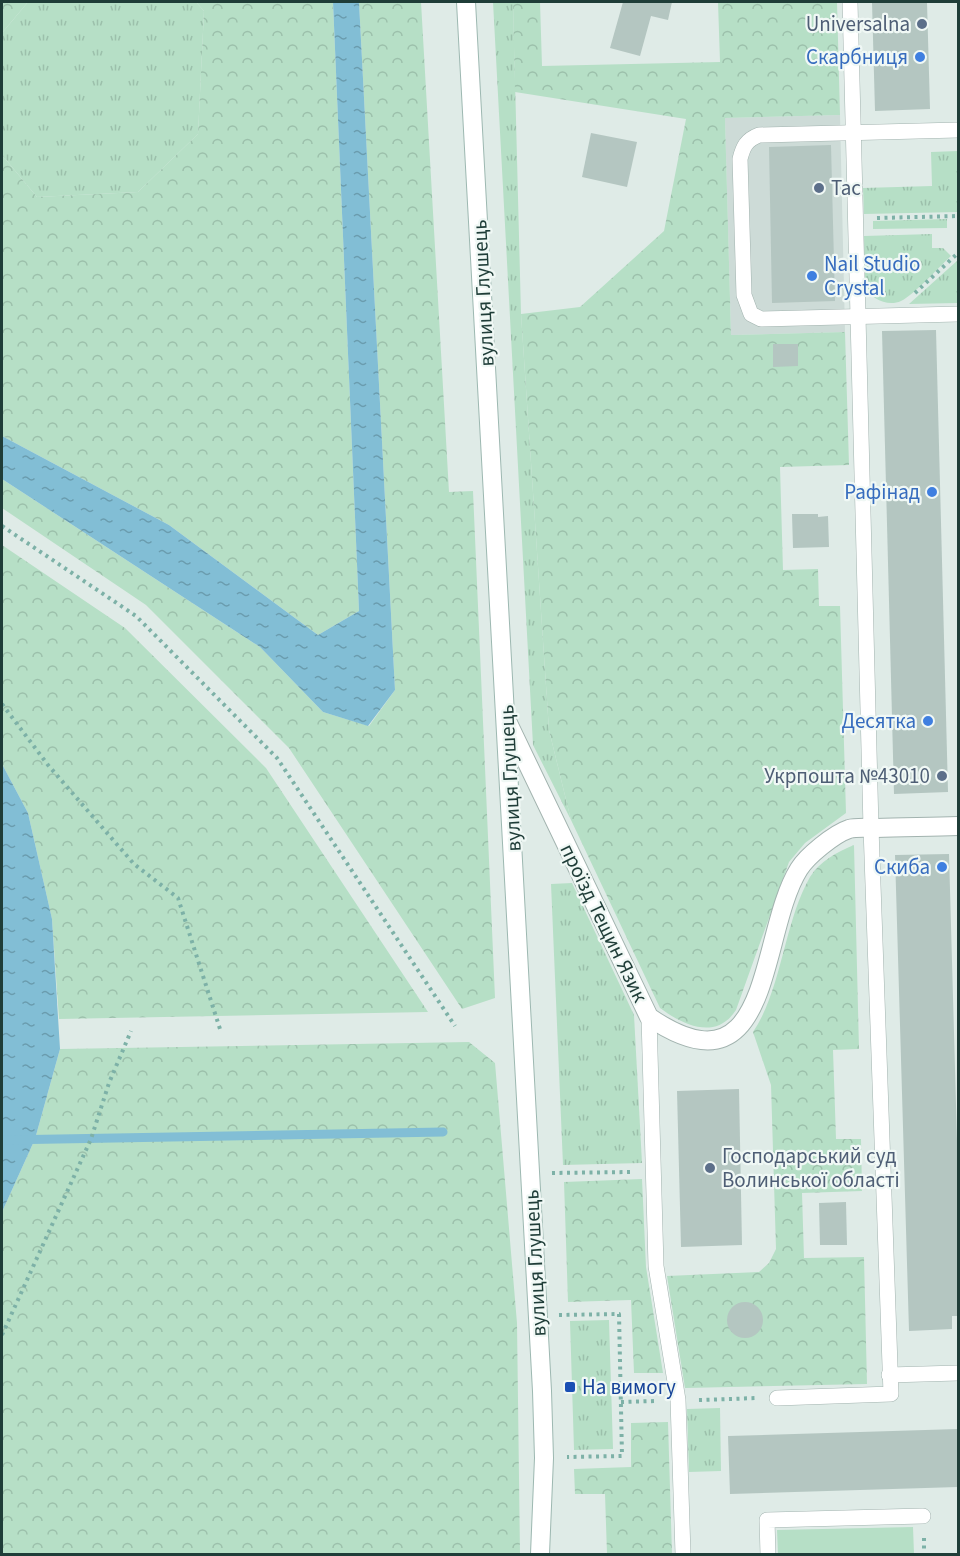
<svg xmlns="http://www.w3.org/2000/svg" width="960" height="1556" font-family="'Source Sans 3',sans-serif">
	<style>
		.built { fill: #cddbd7 }
		.grass { fill: url(#grass-tufts) }
		.forest { fill: url(#forest-crowns) }
		.park { fill: #b6dfc6 }
		.water { fill: url(#water-ripples) }
		.lines { fill: none; stroke-linecap: round; stroke-linejoin: round }
		.stream { stroke: #82bed5; stroke-width: 9 }
		.building { fill: #b4c6c1 }
		.lane-casing { stroke: #a2b3af; stroke-width: 16 }
		.street-casing { stroke: #a2b3af; stroke-width: 20 }
		.secondary-casing { stroke: #9db8b1; stroke-width: 20 }
		.path { stroke: #7db1a7; stroke-width: 4; stroke-dasharray: 3 4.5; stroke-linecap: butt }
		.lane { stroke: #fff; stroke-width: 15 }
		.street { stroke: #fff; stroke-width: 18 }
		.secondary { stroke: #fff; stroke-width: 18 }
		.service-dot { fill: #5c6f8a; stroke: #f0f8f5; stroke-width: 2 }
		.shop-dot { fill: #3f7fe0; stroke: #f0f8f5; stroke-width: 2 }
		.transit-dot { fill: #1a4fb4; stroke: #f0f8f5; stroke-width: 2 }
		.labels { text-anchor: middle; stroke-width: 4.5; stroke-linejoin: round; paint-order: stroke }
		.service-label { font-size: 21px; fill: #4e5e75; stroke: #f0f8f5; text-anchor: end }
		.shop-label { font-size: 21px; fill: #366cbe; stroke: #f0f8f5; text-anchor: end }
		.street-label { font-size: 21px; fill: #1f3d38; stroke: #f0f8f5 }
		.transit-label { font-size: 21px; fill: #164399; stroke: #f0f8f5; text-anchor: start }
	</style>
	<defs>
		<pattern id="grass-tufts" width="24" height="20" patternUnits="userSpaceOnUse" patternTransform="scale(1.5)"><rect width="24" height="20" fill="#b6dfc6"/><path d="M3 7l-1-3M5 7V3M7 7l1-3M15 17l-1-3M17 17v-4M19 17l1-3" fill="none" stroke="#9cc0ab"/></pattern>
		<pattern id="forest-crowns" width="20" height="18" patternUnits="userSpaceOnUse" patternTransform="scale(1.5)"><rect width="20" height="18" fill="#b6dfc6"/><path d="M2 6a3 3 0 1 1 6 0M12 15a3 3 0 1 1 6 0" fill="none" stroke="#9cc0ab"/></pattern>
		<pattern id="water-ripples" width="26" height="14" patternUnits="userSpaceOnUse" patternTransform="scale(1.5)"><rect width="26" height="14" fill="#82bed5"/><path d="M2 4q2-2 4 0t4 0M15 11q2-2 4 0t4 0" fill="none" stroke="#6a9cae"/></pattern>
	</defs>
	<rect width="100%" height="100%" fill="#dfebe7"/>
	<path class="built" d="M840 115 845 332 731 335 725 118Z"/>
	<g class="grass">
		<path d="M28 2H196L204 11 198 134 138 192 37 197 2 155V33Z"/>
		<path d="M493 2H513L521 314 549 730 571 820 533 745Z"/>
		<path d="M958 151V212L864 214 863 188 932 186 931 152Z"/>
		<path d="M947 219V228L873 229V221Z"/>
		<path d="M932 234V248H943L951 256C939 267 914 295 901 301 888 307 870 299 865 286L864 236Z"/>
		<path d="M958 260V303L909 304Z"/>
		<path d="M572 883 634 1015 642 1163 563 1165 551 884Z"/>
		<path d="M609 1320 613 1449 574 1450 570 1321Z"/>
		<path d="M720 1408 721 1471 689 1472 687 1409Z"/>
	</g>
	<g class="forest">
		<path d="M2 2H28L2 33Z"/>
		<path d="M196 2H333L359 611 318 635 169 525 2 436V155L37 197 138 192 198 134 204 11Z"/>
		<path d="M359 2H421L449 492 473 491 495 998 462 1009 289 748 146 605 2 508V479L260 647 323 712 369 726 395 690Z"/>
		<path d="M513 2H540L542 66 720 62 718 2H837L840 115 725 118 731 335 845 332 849 465 780 467 783 570 818 569 819 606H840L846 813 805 843 789 862 736 1010C716 1041 683 1025 660 1008L571 820 549 730 521 314 580 307 664 231 686 119 515 92Z"/>
		<path d="M2 545 125 628 266 768 428 1012 59 1019 52 919 28 813 2 764Z"/>
		<path d="M854 845 859 1049 833 1050 836 1139H861L862 1191 802 1193 804 1258 864 1257 867 1384 685 1388 667 1276 759 1272 769 1263 776 1249 771 1085 753 1032C782 989 784 922 810 877 820 861 837 852 854 845Z"/>
		<path d="M469 1042 495 1063 517 1323 520 1554H2V1212L35 1139 60 1049Z"/>
		<path d="M642 1179 646 1267 663 1373H634L631 1300 568 1302 564 1182Z"/>
		<path d="M668 1422 672 1554H607L605 1494H575L574 1469 631 1467V1423Z"/>
	</g>
	<path class="park" d="M913 1527 914 1554H778L777 1530Z"/>
	<g class="water">
		<path d="M333 2H359L395 690 368 726 323 712 260 647 2 479V436L169 525 318 635 359 611Z"/>
		<path d="M2 764 28 813 52 919 60 1049 35 1139 2 1212Z"/>
	</g>
	<g class="lines">
		<path class="stream" d="M2 1140 443 1132"/>
	</g>
	<g class="building">
		<path d="M623 2H672L668 20 651 16 640 56 610 48Z"/>
		<path d="M872 2H927L930 109 875 111Z"/>
		<path d="M591 133 637 142 627 187 582 177Z"/>
		<path d="M831 145 835 301 772 303 769 147Z"/>
		<path d="M936 330 948 792 894 794 882 331Z"/>
		<path d="M773 344H798V366L773 367Z"/>
		<path d="M792 514H818V517L828 516 829 547 793 548Z"/>
		<path d="M949 854 958 1176V1316H952V1329L909 1331 895 855Z"/>
		<path d="M739 1089 742 1245 681 1247 677 1091Z"/>
		<path d="M846 1202 847 1245H820L819 1203Z"/>
		<circle cx="745" cy="1320" r="18"/>
		<path d="M958 1429V1487L730 1494 728 1436Z"/>
	</g>
	<g class="lines">
		<g class="lane-casing">
			<g id="lane">
				<path d="M958 130 759 135C746 140 743 147 740 159L744 295 751 314 761 319 958 314"/>
				<path d="M649 1017 656 1266 678 1400 683 1554"/>
				<path d="M889 1375 958 1373"/>
				<path d="M777 1398 891 1394 871 828 850 2"/>
				<path d="M768 1554 767 1520 923 1516"/>
			</g>
		</g>
		<g class="street-casing">
			<path id="street" d="M507 721 649 1017C774 1102 758 934 799 869 807 856 834 834 849 829 856 827 868 828 876 828 904 827 931 827 958 826"/>
		</g>
		<g class="secondary-casing">
			<path id="secondary" d="M466 2 542 1391 544 1458 540 1554"/>
		</g>
		<g class="path">
			<path d="M877 218 958 216"/>
			<path d="M915 293 958 253"/>
			<path d="M2 526 136 616 277 758 455 1026"/>
			<path d="M2 704 48 765 134 864 178 898 220 1029"/>
			<path d="M552 1173 631 1172"/>
			<path d="M559 1315 619 1314 622 1456 567 1457"/>
			<path d="M2 1335 91 1139 109 1083 131 1031"/>
			<path d="M699 1400 758 1398"/>
			<path d="M621 1402 656 1401"/>
			<path d="M924 1538V1554"/>
		</g>
		<use href="#lane" class="lane"/>
		<use href="#street" class="street"/>
		<use href="#secondary" class="secondary"/>
	</g>
	<g class="service-dot">
		<circle cx="922" cy="24" r="6"/>
		<circle cx="819" cy="188" r="6"/>
		<circle cx="942" cy="776" r="6"/>
		<circle cx="710" cy="1168" r="6"/>
	</g>
	<g class="shop-dot">
		<circle cx="920" cy="57" r="6"/>
		<circle cx="812" cy="276" r="6"/>
		<circle cx="932" cy="492" r="6"/>
		<circle cx="928" cy="721" r="6"/>
		<circle cx="942" cy="867" r="6"/>
	</g>
	<rect class="transit-dot" x="564" y="1381" width="12" height="12" rx="3"/>
	<g class="labels">
		<g class="service-label">
			<text x="910" y="31">Universalna</text>
			<text x="831" y="195" text-anchor="start">Тас</text>
			<text x="930" y="783">Укрпошта №43010</text>
			<text x="722" y="1163" text-anchor="start">Господарський суд<tspan x="722" dy="24">Волинської області</tspan></text>
		</g>
		<g class="shop-label">
			<text x="908" y="64">Скарбниця</text>
			<text x="824" y="271" text-anchor="start">Nail Studio<tspan x="824" dy="24">Crystal</tspan></text>
			<text x="920" y="499">Рафінад</text>
			<text x="916" y="728">Десятка</text>
			<text x="930" y="874">Скиба</text>
		</g>
		<g class="street-label">
			<text transform="translate(483 293) rotate(-93)" y="7">вулиця Глушець</text>
			<text transform="translate(510 778) rotate(-93)" y="7">вулиця Глушець</text>
			<text transform="translate(604 923) rotate(64)" y="7">проїзд Тещин Язик</text>
			<text transform="translate(535 1263) rotate(-93)" y="7">вулиця Глушець</text>
		</g>
		<g class="transit-label">
			<text x="582" y="1394">На вимогу</text>
		</g>
	</g>
	<rect width="960" height="1556" fill="none" stroke="#1f3d38" stroke-width="6"/>
</svg>
